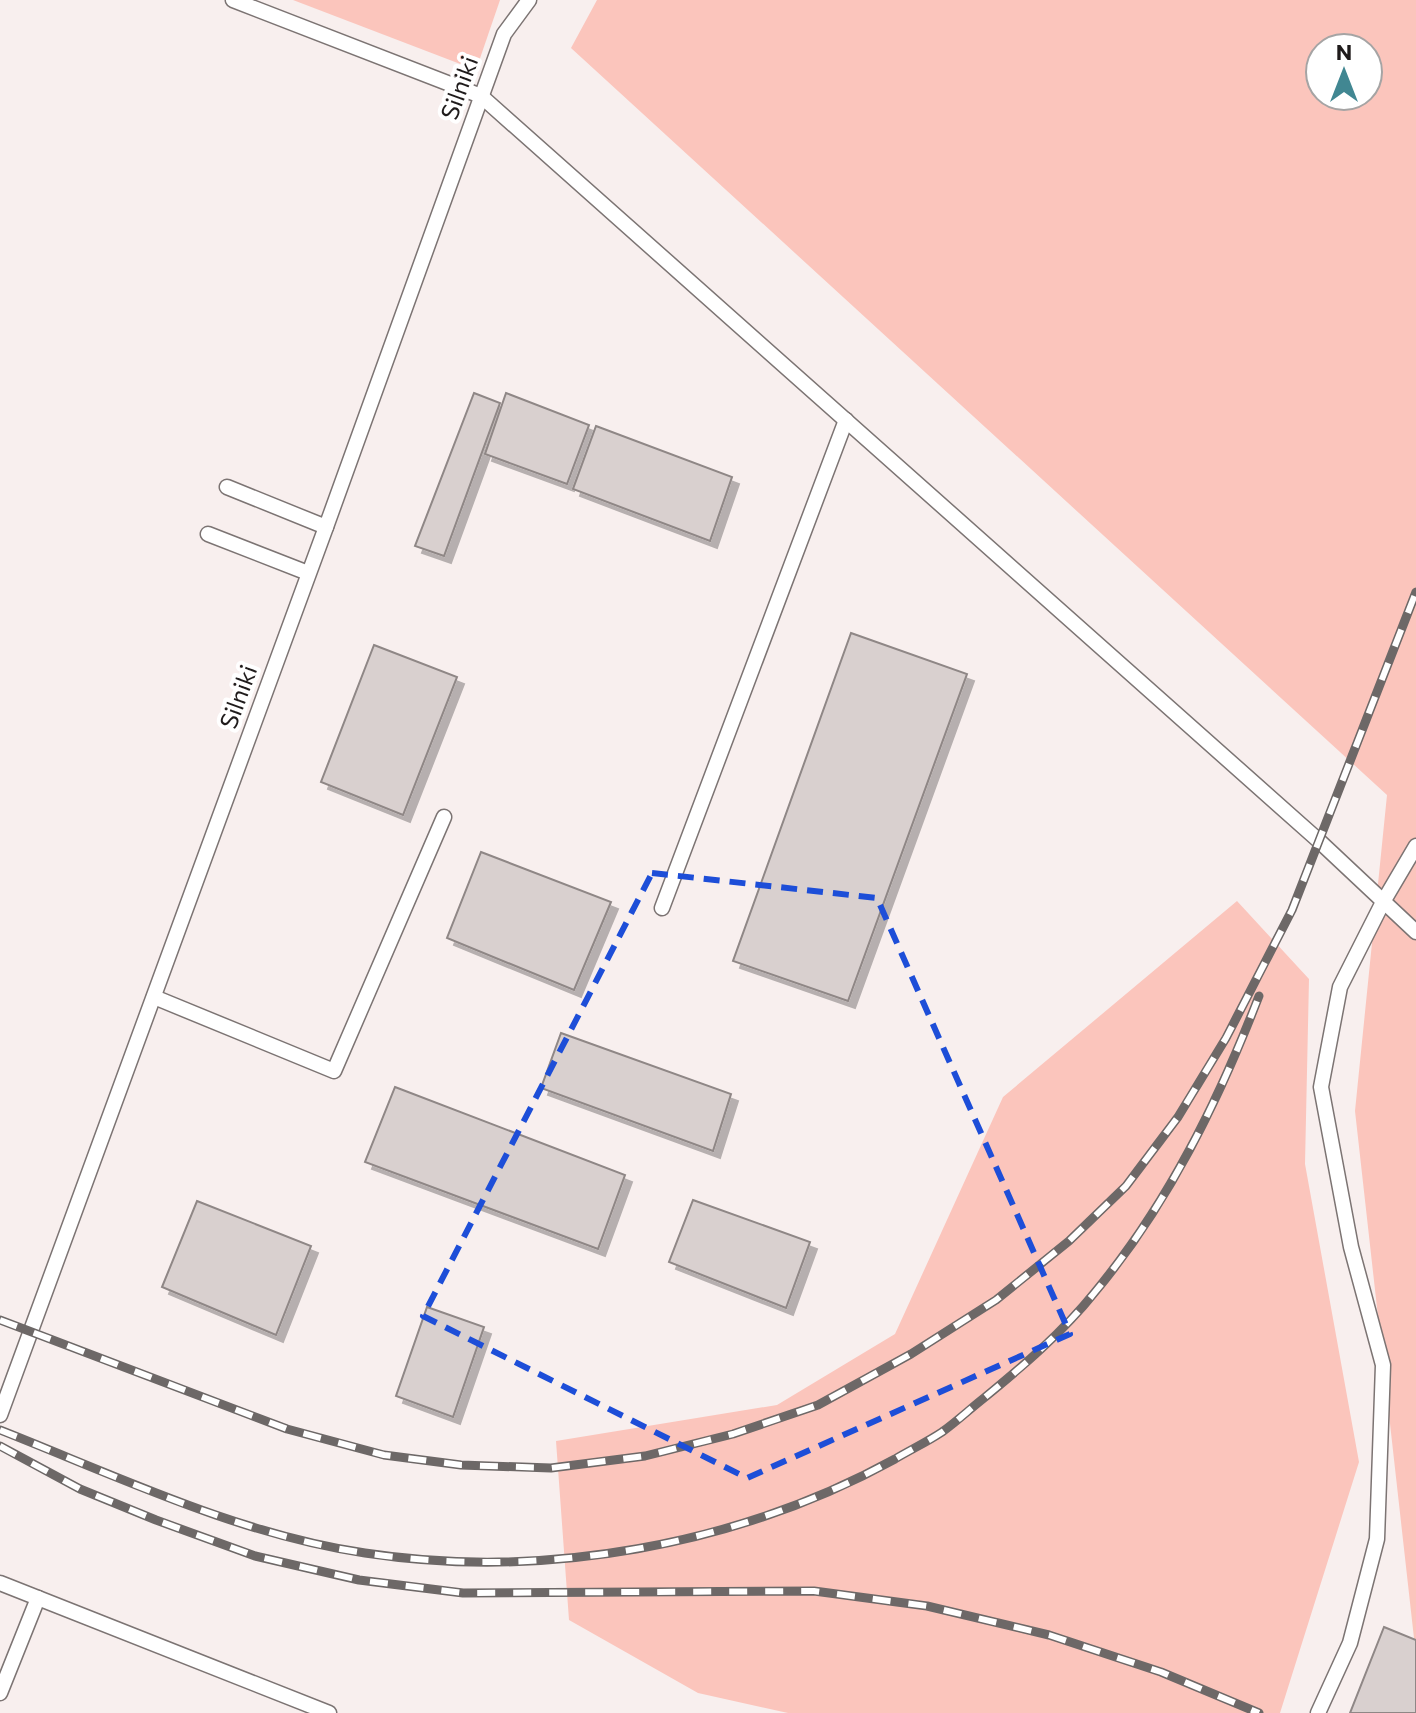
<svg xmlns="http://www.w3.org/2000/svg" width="1416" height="1713" font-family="Commissioner,sans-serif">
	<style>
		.green { fill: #fbc5bc; fill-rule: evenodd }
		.building { fill: #d9d0cf; stroke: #8f8786; stroke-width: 2; filter: url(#shadow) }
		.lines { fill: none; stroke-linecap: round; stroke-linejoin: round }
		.lane-casing { stroke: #7c7473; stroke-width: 17 }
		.lane { stroke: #fff; stroke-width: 14 }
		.rail-casing { stroke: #6d6867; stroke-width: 9 }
		.rail { stroke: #fff; stroke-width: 6; stroke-dasharray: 18; stroke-linecap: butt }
		.marked { fill: none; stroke: #1d4ed8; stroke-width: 6; stroke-dasharray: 16 10; stroke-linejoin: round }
		.labels { text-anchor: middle; stroke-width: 8; stroke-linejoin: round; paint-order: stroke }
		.street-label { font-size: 24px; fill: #1f1b1b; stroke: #fff }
	</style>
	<defs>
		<filter id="shadow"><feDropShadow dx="7" dy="7" stdDeviation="0" flood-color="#0004"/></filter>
	</defs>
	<rect width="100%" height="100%" fill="#f8efee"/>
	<g class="green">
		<path d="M293 0H500L476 70Z"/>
		<path d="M597 0H1416V1656L1355 1111 1387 795 571 48ZM1320 48H1368V96H1320Z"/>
		<path d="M1237 901 1309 979 1305 1164 1359 1462 1280 1713H788L698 1693 569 1620 556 1441 777 1405 895 1334 1003 1097Z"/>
	</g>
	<g class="building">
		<path d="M474 393 500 403 444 556 415 546Z"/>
		<path d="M506 393 589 425 567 484 485 454Z"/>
		<path d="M596 426 732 477 710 541 573 489Z"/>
		<path d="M851 633 967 674 848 1001 733 961Z"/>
		<path d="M374 645 457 677 403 815 321 782Z"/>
		<path d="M481 852 611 902 574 990 447 938Z"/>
		<path d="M561 1033 731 1094 713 1151 541 1088Z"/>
		<path d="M395 1087 625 1175 598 1249 365 1162Z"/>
		<path d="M693 1200 810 1242 786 1308 669 1262Z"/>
		<path d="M197 1201 311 1246 276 1335 162 1287Z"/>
		<path d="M427 1307 484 1327 453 1417 396 1396Z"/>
		<path d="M1384 1627 1416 1640V1713H1350Z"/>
	</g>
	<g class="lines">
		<g class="lane-casing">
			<g id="lane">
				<path d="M233 0 481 96 1318 840 1416 932"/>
				<path d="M227 487 326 527"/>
				<path d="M208 534 308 573"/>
				<path d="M662 908 846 420"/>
				<path d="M154 997 334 1071 444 817"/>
				<path d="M0 1415 326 527 504 34 529 0"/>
				<path d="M0 1583 329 1713"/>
				<path d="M0 1693 38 1598"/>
				<path d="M1318 1713 1350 1643 1377 1539 1383 1365 1351 1247 1321 1087 1340 987 1383 902 1416 846"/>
			</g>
		</g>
		<use href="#lane" class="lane"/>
		<g class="rail-casing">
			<g id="rail">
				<path d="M0 1320 287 1429 384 1455 461 1465 551 1468 645 1456 733 1434 818 1405 911 1354 996 1300 1069 1241 1126 1186 1178 1117 1226 1038 1292 910 1416 592"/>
				<path d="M0 1430C117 1476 240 1535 365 1553 543 1580 737 1546 895 1459 910 1450 927 1442 942 1432 956 1422 970 1409 984 1398 1023 1366 1063 1332 1095 1292 1168 1204 1218 1102 1259 996"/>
				<path d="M0 1446 80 1489 156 1520 255 1556 359 1580 463 1593 814 1591 927 1606 1049 1635 1161 1672 1259 1713"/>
			</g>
		</g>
		<use href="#rail" class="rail"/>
	</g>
	<path class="marked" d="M652 873 877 898 1070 1334 747 1478 423 1316Z"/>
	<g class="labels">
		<g class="street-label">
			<text transform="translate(460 88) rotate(-70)" y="8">Silniki</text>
			<text transform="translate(239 697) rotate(-70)" y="8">Silniki</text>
		</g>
	</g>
	<g transform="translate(1344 72)"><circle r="38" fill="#ffffff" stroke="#a5a4a4" stroke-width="2"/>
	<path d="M0-6L14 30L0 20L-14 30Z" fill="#418792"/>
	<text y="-12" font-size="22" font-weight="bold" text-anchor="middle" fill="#1f1b1b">N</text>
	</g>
</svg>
